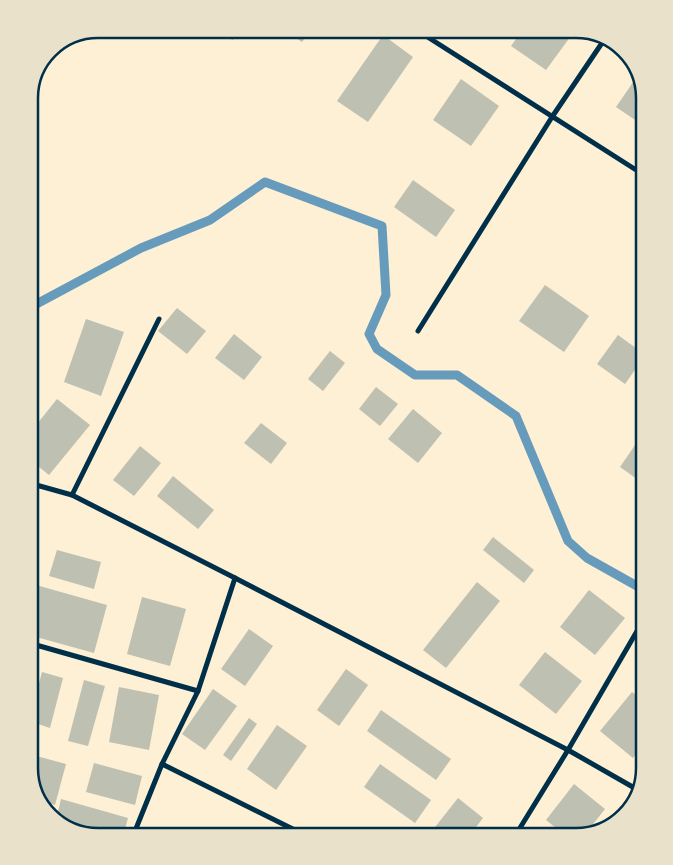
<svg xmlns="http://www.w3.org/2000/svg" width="673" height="865" font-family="Raleway,sans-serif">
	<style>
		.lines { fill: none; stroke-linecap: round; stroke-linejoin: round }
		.stream { stroke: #669bbc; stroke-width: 9 }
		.building { fill: #bec0b2 }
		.minor { stroke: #003049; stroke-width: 5 }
		.rim { fill: none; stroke: #003049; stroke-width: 2.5 }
	</style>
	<rect width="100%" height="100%" fill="#fdf0d5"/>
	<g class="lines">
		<path class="stream" d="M29 308 141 248 210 220 265 182 382 226 386 295 369 334 377 349 415 375H457L516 416 568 541 587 558 644 590"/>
	</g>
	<g class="building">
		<path d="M205 29H238L233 40Z"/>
		<path d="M283 29H312L302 42Z"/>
		<path d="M523 29H576L546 70 511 46Z"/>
		<path d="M383 35 413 57 368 122 337 101Z"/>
		<path d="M638 75 644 97V126L616 107Z"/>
		<path d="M461 79 499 106 471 146 433 120Z"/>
		<path d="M413 180 455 210 436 237 394 207Z"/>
		<path d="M545 285 589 316 564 352 519 321Z"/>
		<path d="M177 308 206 331 187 354 158 331Z"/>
		<path d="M86 319 124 332 101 396 64 382Z"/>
		<path d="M234 334 262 357 244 380 215 358Z"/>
		<path d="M618 335 644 354V357L625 384 597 364Z"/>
		<path d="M330 351 345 363 323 391 308 379Z"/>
		<path d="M376 387 398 404 380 426 359 409Z"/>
		<path d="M57 399 90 425 49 475 29 459V434Z"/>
		<path d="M413 409 442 433 418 463 388 439Z"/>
		<path d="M261 423 287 443 271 464 244 443Z"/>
		<path d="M644 432V484L620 467Z"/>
		<path d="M140 446 161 463 134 496 113 480Z"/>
		<path d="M173 476 214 510 198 529 157 496Z"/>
		<path d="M493 537 534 570 524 583 483 550Z"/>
		<path d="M57 550 101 562 94 589 49 576Z"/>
		<path d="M477 582 500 601 446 668 423 650Z"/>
		<path d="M29 583 107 605 94 653 29 635Z"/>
		<path d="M589 590 625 618 595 655 560 627Z"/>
		<path d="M142 597 186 609 170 666 127 654Z"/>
		<path d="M249 629 273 646 245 686 221 669Z"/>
		<path d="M545 652 582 681 556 714 519 685Z"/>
		<path d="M346 669 368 685 339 726 317 710Z"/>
		<path d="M42 672 63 678 50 728 29 721Z"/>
		<path d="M84 680 105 686 88 746 68 741Z"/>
		<path d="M119 687 159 695 149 750 109 742Z"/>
		<path d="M213 689 237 706 205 750 182 734Z"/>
		<path d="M632 692 644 701V744L633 758 600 731Z"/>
		<path d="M381 710 451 759 436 780 367 731Z"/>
		<path d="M249 718 257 724 231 761 223 755Z"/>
		<path d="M277 725 307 746 276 790 247 769Z"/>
		<path d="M29 754 66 764 55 805 38 800 29 768Z"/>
		<path d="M94 763 142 776 135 805 86 792Z"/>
		<path d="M380 764 431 800 415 823 364 787Z"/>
		<path d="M574 784 605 809 586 833 576 836H566L546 820Z"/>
		<path d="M458 798 483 818 469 836H428Z"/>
		<path d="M61 799 128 818 123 836H93L63 827 56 820Z"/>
	</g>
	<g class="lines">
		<g class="minor">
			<path d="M415 29 644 175"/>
			<path d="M418 331 552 117 606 37"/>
			<path d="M29 483 72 495 235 578 568 750 638 790"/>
			<path d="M72 495 159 319"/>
			<path d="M29 643 198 691"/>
			<path d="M162 764 307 836"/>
			<path d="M133 836 162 764 198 691 235 578"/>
			<path d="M515 836 568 750 644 619"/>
		</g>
	</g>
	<path d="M0 0H673V865H0ZM98 38H576A60 60 0 0 1 636 98V768A60 60 0 0 1 576 828H98A60 60 0 0 1 38 768V98A60 60 0 0 1 98 38Z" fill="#e9e1ca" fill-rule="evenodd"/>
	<path class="rim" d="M98 38H576A60 60 0 0 1 636 98V768A60 60 0 0 1 576 828H98A60 60 0 0 1 38 768V98A60 60 0 0 1 98 38Z"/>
</svg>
